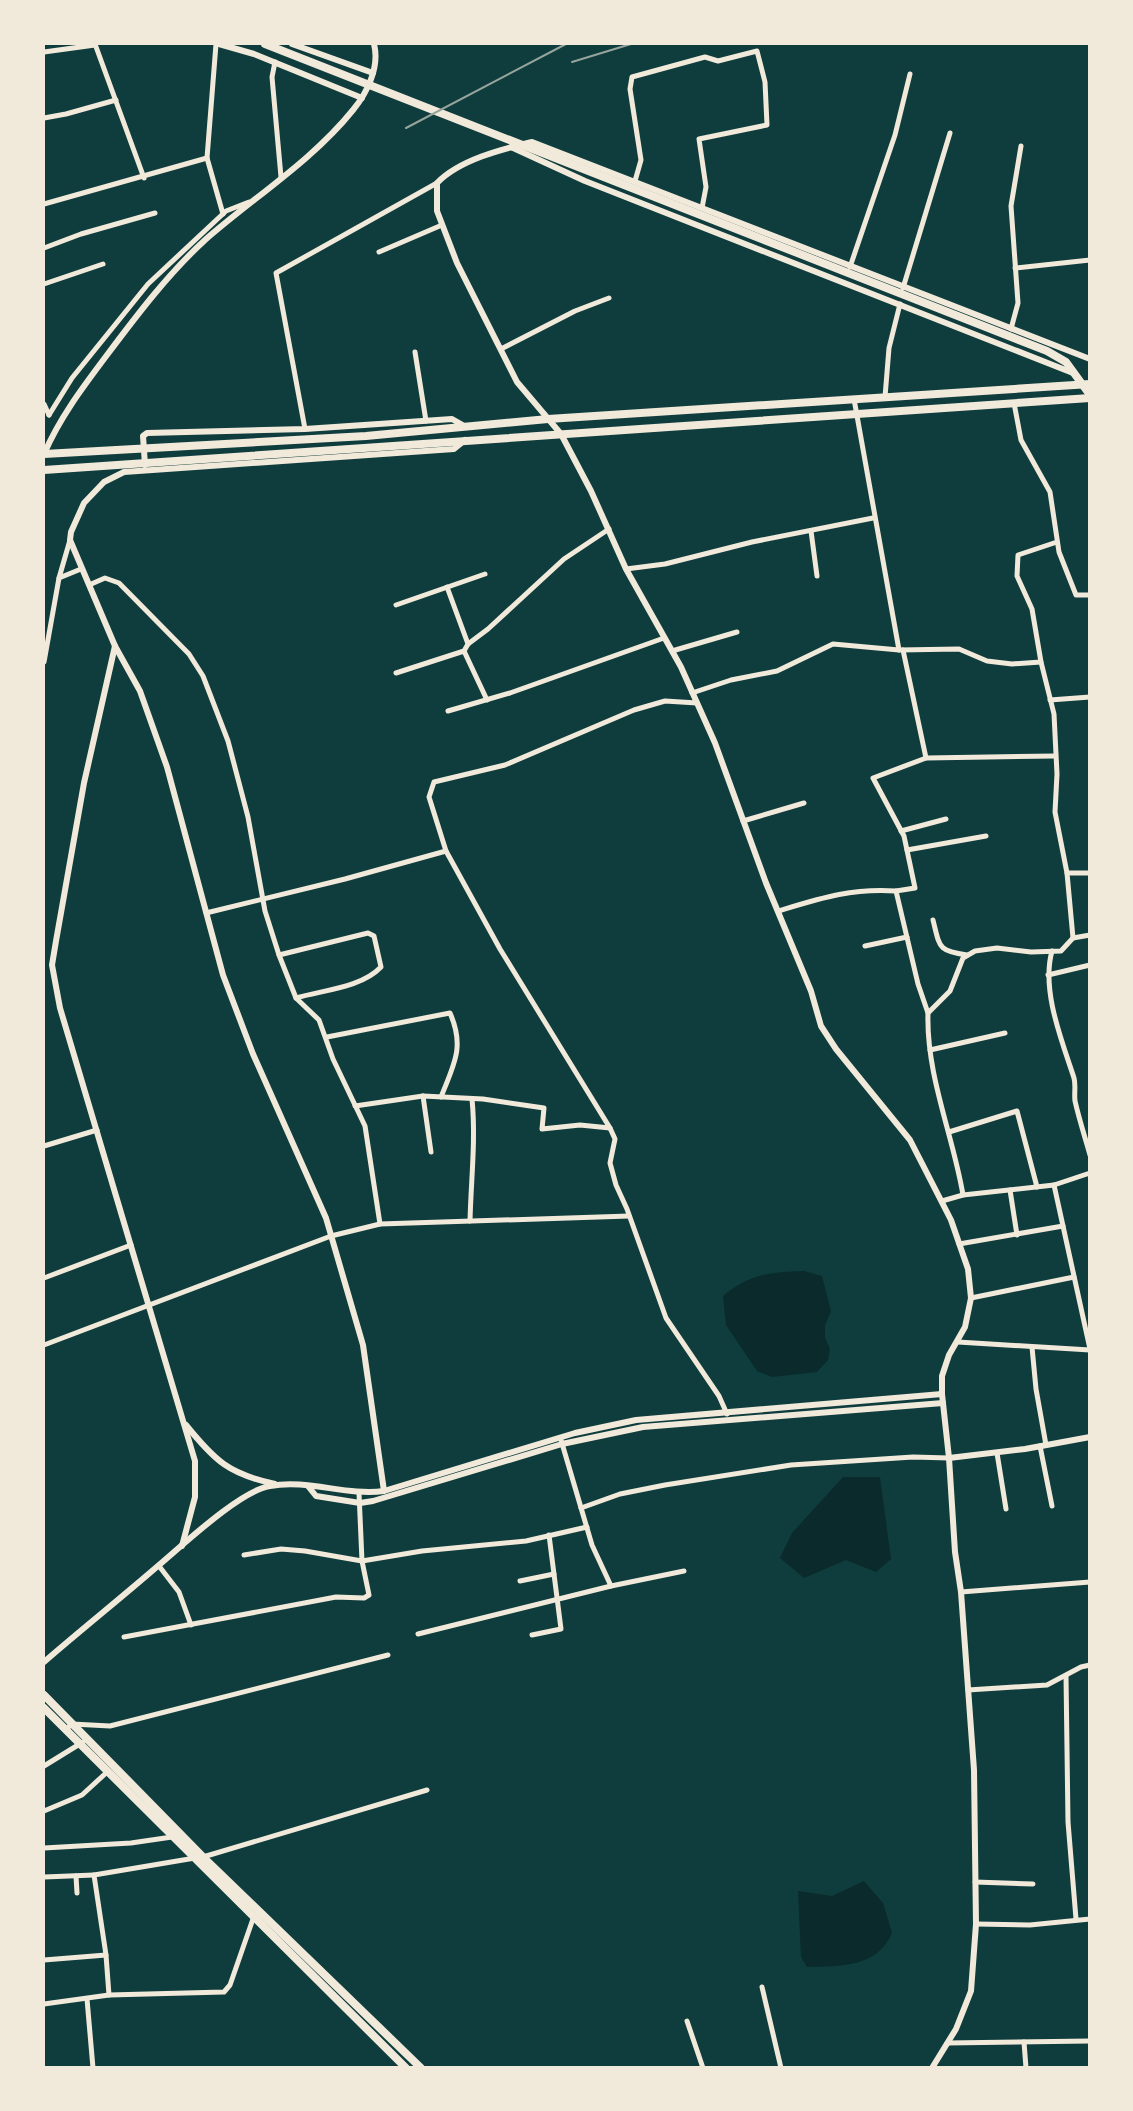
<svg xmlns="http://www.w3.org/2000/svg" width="1133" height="2111" font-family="'Fira Sans',sans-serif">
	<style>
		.water { fill: #0a2a2b }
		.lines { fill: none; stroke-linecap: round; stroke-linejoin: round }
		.minor { stroke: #f1e9da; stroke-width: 5 }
		.tertiary { stroke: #f1e9da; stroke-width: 6 }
		.primary { stroke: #f1e9da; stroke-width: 8 }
		.rail { stroke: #97a49c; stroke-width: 2 }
	</style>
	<rect width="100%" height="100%" fill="#0f3d3e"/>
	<g class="water">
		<path d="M804 1271 822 1276 831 1311 825 1325V1338L830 1349 828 1360 817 1372 772 1377 757 1371 726 1325 723 1296C750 1274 770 1272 804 1271Z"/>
		<path d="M843 1477H880L891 1559 876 1572 846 1560 804 1578 780 1558 792 1533Z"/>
		<path d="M864 1881 883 1903 892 1933C877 1968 840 1966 807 1967L801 1957 798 1891 832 1896Z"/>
	</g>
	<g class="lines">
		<g class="minor">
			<path d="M95 44 144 178"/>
			<path d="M216 44 207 158 223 214"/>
			<path d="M44 52 95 45"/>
			<path d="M275 62 272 77 281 177"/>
			<path d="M44 118 66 114 116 100"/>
			<path d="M635 181 641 160 630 89 632 77 705 57 718 61 757 51 765 82 767 125 699 139 706 187 702 208"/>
			<path d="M44 204 207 158"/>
			<path d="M44 248 81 234 155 213"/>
			<path d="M379 252 442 225"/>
			<path d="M850 267 895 135 910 74"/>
			<path d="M1015 268 1090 260"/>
			<path d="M44 284 103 264"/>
			<path d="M903 288 950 133"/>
			<path d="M1011 329 1018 303 1011 206 1021 146"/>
			<path d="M501 349 575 311 609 298"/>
			<path d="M415 352 426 421"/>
			<path d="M885 397 889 348 900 304"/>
			<path d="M854 399 899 650"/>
			<path d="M1014 403 1021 440 1050 492 1059 552 1076 595H1090"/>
			<path d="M44 404 49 415"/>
			<path d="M49 415 72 378 148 284 226 211 249 202"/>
			<path d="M305 429 276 273 437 183"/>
			<path d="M811 531 817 576"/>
			<path d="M626 569 665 564 752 542 873 518"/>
			<path d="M59 578 70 540"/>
			<path d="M89 585 105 578 119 583 189 654 203 676 228 741 248 817 265 911 279 955 296 998 319 1020 333 1059 365 1126 380 1224"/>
			<path d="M447 587 468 644"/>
			<path d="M396 605 485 574"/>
			<path d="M903 650 926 758 873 778 904 836 915 888 896 891 918 984 928 1013"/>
			<path d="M464 651 487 700"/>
			<path d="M672 651 737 632"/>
			<path d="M44 662 59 578 81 569"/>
			<path d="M396 673 464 651 468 644 488 629 564 559 609 529"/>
			<path d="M692 693 731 680 777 671 833 644 899 650 959 649 987 661 1012 664 1041 662"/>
			<path d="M1050 700 1090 697"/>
			<path d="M697 703 665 701 634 710 505 765 434 782 429 797 446 851 500 949 610 1128 615 1139 610 1163 616 1185 627 1209 666 1318 719 1396 727 1414"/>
			<path d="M448 711 510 693 664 638"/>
			<path d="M926 758 1055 756"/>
			<path d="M743 821 804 803"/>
			<path d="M901 831 946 819"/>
			<path d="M907 850 986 836"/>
			<path d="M1067 873H1090"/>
			<path d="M778 911C821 898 851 888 896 891"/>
			<path d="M206 913 345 879 446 851"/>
			<path d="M933 920C940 948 938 951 967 955"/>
			<path d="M1073 938 1090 935"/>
			<path d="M865 946 907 937"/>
			<path d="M1052 951C1041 990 1062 1041 1074 1078 1076 1085 1074 1093 1075 1101 1079 1119 1085 1137 1090 1155"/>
			<path d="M279 955 368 933 374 936 381 967C361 988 323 990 296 998"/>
			<path d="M1048 975 1090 965"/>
			<path d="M327 1037 450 1013C465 1047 454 1064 441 1097"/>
			<path d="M930 1050 1005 1033"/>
			<path d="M423 1096 431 1152"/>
			<path d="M355 1106 423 1096 483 1099 544 1108 542 1129 580 1125 610 1128"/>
			<path d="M949 1132 1017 1111 1037 1187"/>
			<path d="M44 1146 97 1130"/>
			<path d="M1054 1185 1090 1349"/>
			<path d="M1010 1190 1017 1235"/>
			<path d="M963 1195C953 1135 926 1075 928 1013L950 991 963 958 975 951 997 948 1031 952 1061 951 1073 938 1067 873 1055 812 1057 774 1054 714 1041 662 1032 609 1017 576 1018 555 1057 542"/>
			<path d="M942 1201 963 1195 1054 1185 1090 1173"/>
			<path d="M470 1221C471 1179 476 1140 472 1099"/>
			<path d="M959 1244 1063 1226"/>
			<path d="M44 1278 131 1245"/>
			<path d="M971 1298 1074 1277"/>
			<path d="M958 1342 1090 1350"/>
			<path d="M44 1345 331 1236 380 1224 629 1216"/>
			<path d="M1032 1347 1036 1389 1046 1445"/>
			<path d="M561 1440 592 1545 611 1586"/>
			<path d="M1040 1446 1052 1506"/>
			<path d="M997 1453 1006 1509"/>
			<path d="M359 1493 362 1561 422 1551 526 1541 587 1527"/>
			<path d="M581 1508 620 1494 665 1485 791 1465 913 1457 949 1458"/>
			<path d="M159 1566 179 1592 191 1625"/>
			<path d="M520 1581 554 1574"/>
			<path d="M961 1592 1090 1582"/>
			<path d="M418 1634 611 1586 684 1571"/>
			<path d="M532 1635 561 1629 549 1535"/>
			<path d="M124 1637 336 1597 364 1598 369 1595 362 1561 305 1551 281 1549 244 1555"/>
			<path d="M1066 1676 1068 1822 1076 1919"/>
			<path d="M968 1690 1047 1685 1081 1667 1090 1665"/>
			<path d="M65 1730 72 1724 110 1726 388 1655"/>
			<path d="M44 1766 83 1742"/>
			<path d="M44 1811 82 1795 106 1773"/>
			<path d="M44 1848 131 1843 172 1837"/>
			<path d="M203 1857 427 1790"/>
			<path d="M76 1876 77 1893"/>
			<path d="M44 1877 94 1875"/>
			<path d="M975 1882 1033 1884"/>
			<path d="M976 1924 1030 1925 1090 1919"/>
			<path d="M44 1960 106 1955"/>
			<path d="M762 1987 781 2068"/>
			<path d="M109 1995 106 1955 94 1875 195 1858"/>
			<path d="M87 1999 93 2068"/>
			<path d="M44 2004 109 1995 224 1992 230 1985 254 1916"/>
			<path d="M687 2021 703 2068"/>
			<path d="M1024 2042 1026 2068"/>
			<path d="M947 2043 1090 2041"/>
		</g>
		<g class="tertiary">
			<path d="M219 44 254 54 362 98"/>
			<path d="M292 44 373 73"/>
			<path d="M511 147 585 181 1073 373"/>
			<path d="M44 454C60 417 83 387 107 355 137 315 168 274 205 240 254 197 312 161 353 110 367 93 380 67 374 44"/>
			<path d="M145 465 143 436 147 433 305 429 452 419 466 427"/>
			<path d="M115 646 84 783 56 941 52 965 60 1008 195 1461V1497L182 1546"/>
			<path d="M186 1425C215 1461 229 1474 275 1484"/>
			<path d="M949 1458 1025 1449 1090 1437"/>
			<path d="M308 1486 316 1496 360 1503 373 1501 562 1444 643 1427 943 1403"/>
			<path d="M384 1491 363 1345 326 1218 253 1054 223 975 167 767 140 691 115 646 70 540 71 532 84 503 104 482 124 472 454 449 465 440"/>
			<path d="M44 1662C82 1629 121 1598 159 1565 184 1544 240 1491 270 1486 308 1479 346 1496 384 1491L575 1433 636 1420 942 1394"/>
			<path d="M932 2068 956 2029 971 1991 976 1924 974 1770 961 1592 955 1552 949 1458 942 1394V1376L949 1355 965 1327 971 1298 968 1269 951 1220 910 1140 836 1049 821 1026 811 991 766 883 715 743 681 667 626 569 591 491 561 434 517 382 457 263 437 211V183C459 160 502 149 532 142L1090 359"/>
		</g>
		<g class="primary">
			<path d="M265 44 1047 351 1066 362 1090 395"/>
			<path d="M44 454 366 436 548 419 1090 384"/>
			<path d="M44 470 1090 398"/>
			<path d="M44 1695 203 1857 421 2068"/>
			<path d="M44 1708 406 2068"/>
		</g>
		<g class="rail">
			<path d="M572 62 631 44"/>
			<path d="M406 128 566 44"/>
		</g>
	</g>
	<rect width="1133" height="2111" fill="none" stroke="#f1e9da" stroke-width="90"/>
</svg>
